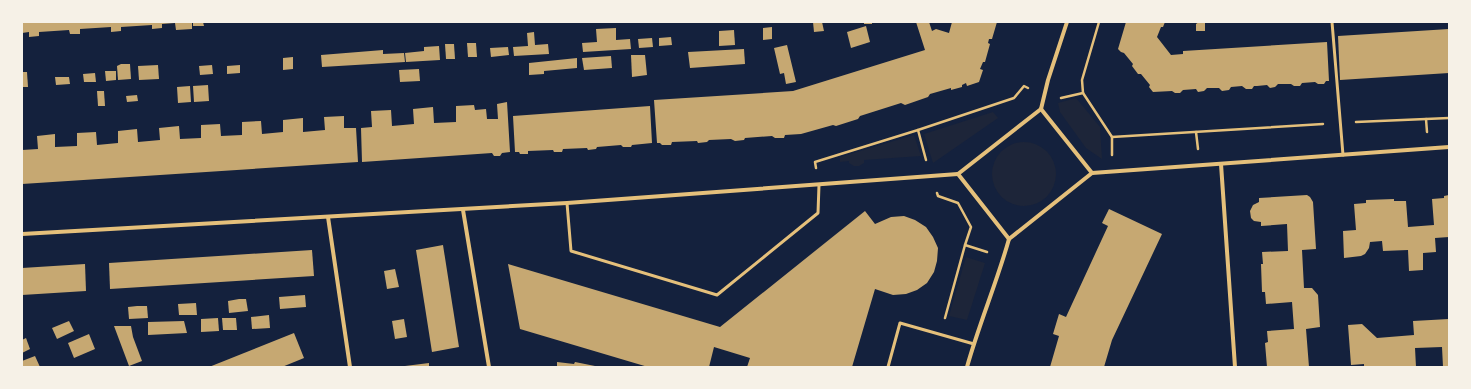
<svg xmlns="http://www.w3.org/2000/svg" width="1471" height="389" font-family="'Fira Sans',sans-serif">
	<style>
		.green { fill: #1d2539 }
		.building { fill: #c6a872 }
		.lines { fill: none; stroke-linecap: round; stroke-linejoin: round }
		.path { stroke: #e5c07b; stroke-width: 2.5 }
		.service { stroke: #e5c07b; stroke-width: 3 }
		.minor { stroke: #e5c07b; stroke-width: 4 }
	</style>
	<rect width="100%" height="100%" fill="#14213d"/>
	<g class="green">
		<path d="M1076 98 1100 127 1102 159 1086 148 1060 112 1058 103Z"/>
		<path d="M993 112 998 118 933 163 924 134Z"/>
		<path d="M914 135 921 156 864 160V163L859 166H854L849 163V161L840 162V157Z"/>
		<circle cx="1024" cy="174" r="32"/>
		<path d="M966 257 985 263 967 320 949 316Z"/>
	</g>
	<g class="building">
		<path d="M22 22H192V29L176 30 175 23 162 24V28L152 29V25L121 27V31L111 32V27L80 29V34H70L69 30 39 32V36L29 37V32L22 33Z"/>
		<path d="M193 22H203L204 26H193Z"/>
		<path d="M813 22H822L824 31 814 32Z"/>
		<rect x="864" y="22" width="8" height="2"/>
		<path d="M916 22H929L932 31 936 29 949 33 952 22H997L992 39H989L988 43 990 44 985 62H983L980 69 983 70 979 82 967 86 966 83 962 85V87L951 90V88L930 94 928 97 905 105 901 103 860 116 858 119 836 126 833 125 801 134 785 135 784 138H775L772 136 745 138 744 140 735 141 731 139 709 140 707 142 698 143 697 141 672 142 671 145H662L660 143H657L654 100 793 91 925 50Z"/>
		<path d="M1126 22H1165L1163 27H1161L1157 37 1171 55 1183 54V51L1327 42 1329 81H1326L1324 84H1318L1315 82 1302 83 1300 86H1294L1291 84H1278L1275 87 1270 88 1267 85 1257 86H1254L1252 89H1246L1242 86 1231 87 1229 90 1222 91 1219 88H1207L1204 91 1198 92 1196 89 1183 90 1180 93H1175L1172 91 1153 92 1149 87 1150 85 1141 74H1138L1132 66 1133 64 1124 53 1121 52 1118 49Z"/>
		<path d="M1199 22H1205V31H1196V24Z"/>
		<path d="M866 26 870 42 851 48 847 32Z"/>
		<path d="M772 27V39L763 40V28Z"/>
		<path d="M616 28V40L630 39 631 49 583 52 582 43 597 42 596 29Z"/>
		<path d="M1449 29V73L1340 80 1338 36Z"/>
		<path d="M734 30 735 45 719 46V31Z"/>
		<path d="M534 32 535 45 548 44 549 54 514 56 513 47 528 46 527 33Z"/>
		<path d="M671 37 672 45 659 46V38Z"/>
		<path d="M652 38 653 47 639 48 638 39Z"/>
		<path d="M467 43H476L477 57H468Z"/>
		<path d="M445 44H454L455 59H446Z"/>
		<path d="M787 45 796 82 786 84 784 73 780 74 774 48Z"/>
		<path d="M439 46 440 60 406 62 405 53 424 51V47Z"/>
		<path d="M508 47 509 55 491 57 490 48Z"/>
		<path d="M744 49 745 64 690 68 688 52Z"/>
		<path d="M383 50V54L404 53 405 62 322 67 321 55Z"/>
		<path d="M631 55H645L647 75 632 77Z"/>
		<path d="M611 56 612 68 584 70 582 58Z"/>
		<path d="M293 57V69L283 70V58Z"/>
		<path d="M577 58V68L544 71V74L529 75V63Z"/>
		<path d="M121 64H130L131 79 118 80 117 66Z"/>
		<path d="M158 65 159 79 139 80 138 66Z"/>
		<path d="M212 65 213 74 200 75 199 66Z"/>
		<path d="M240 65V73L227 74V66Z"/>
		<path d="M419 69 420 81 400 82 399 70Z"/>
		<path d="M105 71H116V80L106 81Z"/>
		<path d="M22 72H27L28 87H22Z"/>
		<path d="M95 73 96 82H84L83 74Z"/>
		<path d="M55 77H69L70 84 56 85Z"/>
		<path d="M208 85 209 101 194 102 193 86Z"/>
		<path d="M190 86 191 102 178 103 177 87Z"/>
		<path d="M97 91H104L105 106H98Z"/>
		<path d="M137 95 138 101 127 102 126 96Z"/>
		<path d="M507 102 510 152 502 153 500 156H494L492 153 362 162 361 128 372 127 371 111 391 110 392 126 414 124 413 109 433 107 434 123 456 122V106L474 105 475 110 486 109 487 119H498L497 104Z"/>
		<path d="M650 106 652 143 632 145 631 147H623L621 145 597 147 596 149 588 150 587 148 563 149 562 152H554L553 150 528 151V154H520L519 152H515L513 116Z"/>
		<path d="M344 116V128H356L358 162 22 184V150L38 149 37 136 55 134V147L77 146V133L96 132 97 145 118 143V131L137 129 138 142 160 140 159 128 179 126 180 139 201 138V125L220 124 221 136 242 135V122L261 121 262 134 283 132V120L303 118V132L325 130 324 117Z"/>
		<path d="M1307 195 1310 197 1313 202 1316 249 1302 250 1304 288H1312L1318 295 1320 327 1306 329 1309 367H1267L1265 343 1268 342 1267 331 1294 329 1292 302 1266 304 1265 292H1262L1261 264H1263L1262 252 1288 251 1287 224 1261 226V222L1254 221 1251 218 1250 211 1253 205 1259 202V198Z"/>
		<path d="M1449 195V237L1435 238 1436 252 1423 253V270L1409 271 1408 250 1383 251 1382 241 1370 242 1369 248 1365 254 1361 256 1344 258 1343 231 1356 230 1354 204 1366 203V200L1394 199V201H1406L1408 227 1434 225 1432 199 1444 198V196Z"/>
		<path d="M1109 209 1162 234 1112 340 1104 367H1050L1059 336 1053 334 1059 314 1066 317 1108 226 1102 223Z"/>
		<path d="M865 211 875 224 891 217 904 216 915 220 926 227 933 237 938 248 937 261 934 272 927 283 917 290 906 294 893 295 875 289 852 367H747L750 358 714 347 709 367H648L520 329 508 264 720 327Z"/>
		<path d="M443 245 459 347 432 352 416 250Z"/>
		<path d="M312 250 314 276 110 289 109 263Z"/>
		<path d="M85 264 86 291 22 295V268Z"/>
		<path d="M395 269 399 287 387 289 384 271Z"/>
		<path d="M305 295 306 307 280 309 279 297Z"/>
		<path d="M239 299H246L248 311 229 313 228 301Z"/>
		<path d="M196 303 197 315H179L178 304Z"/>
		<path d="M137 306H147L148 318 129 319 128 307Z"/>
		<path d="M269 315 270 328 252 329 251 317Z"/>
		<path d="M218 318 219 331 201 332V319Z"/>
		<path d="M222 318H236L237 330H223Z"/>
		<path d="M404 319 407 337 395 339 392 321Z"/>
		<path d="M1449 319V367H1443L1442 347 1415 348 1416 367H1364V364L1351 365 1348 325 1362 324 1377 338 1414 335 1413 321Z"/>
		<path d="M69 321 74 331 57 339 52 328Z"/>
		<path d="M184 321 187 333 148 335V322Z"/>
		<path d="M114 326H131L133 337 142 361 129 366Z"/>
		<path d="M294 333 304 358 282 367H209Z"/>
		<path d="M89 334 95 349 74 358 68 343Z"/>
		<path d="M26 338 30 349 22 353V340Z"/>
		<path d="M35 356 40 367H22V361Z"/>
		<path d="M557 362 574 364 575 362 600 367H557Z"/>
		<path d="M429 363V367H405V366Z"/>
	</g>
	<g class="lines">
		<g class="path">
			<path d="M1083 93 1082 80 1099 22"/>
			<path d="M1061 98 1083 93 1112 137V155"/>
			<path d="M1426 119 1427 132"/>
			<path d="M1356 122 1449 118"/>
			<path d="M918 130 926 160"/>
			<path d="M1196 132 1198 149"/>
			<path d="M1112 137 1323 124"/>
			<path d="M816 168 815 162 918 130 1014 98 1024 86 1028 88"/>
			<path d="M937 193 938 196 958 203 971 227 965 245"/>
			<path d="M945 318 965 245 987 252"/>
		</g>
		<g class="service">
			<path d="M1332 22 1343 155"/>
			<path d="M567 203 571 251 717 295 818 213 819 185"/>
			<path d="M888 367 900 323 974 344"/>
		</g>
		<g class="minor">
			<path d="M1041 109 1048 80 1067 22"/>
			<path d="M1041 109 1092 173"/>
			<path d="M1221 164 1235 367"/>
			<path d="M1092 173 1449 147"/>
			<path d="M958 174 1041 109"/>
			<path d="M958 174 1009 239"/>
			<path d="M463 210 489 367"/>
			<path d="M328 217 350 367"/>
			<path d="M22 234 567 203 958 174"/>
			<path d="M1009 239 1092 173"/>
			<path d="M967 367C979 324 997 282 1009 239"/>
		</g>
	</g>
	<rect width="1471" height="389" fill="none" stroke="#f6f1e7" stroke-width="46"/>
</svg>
